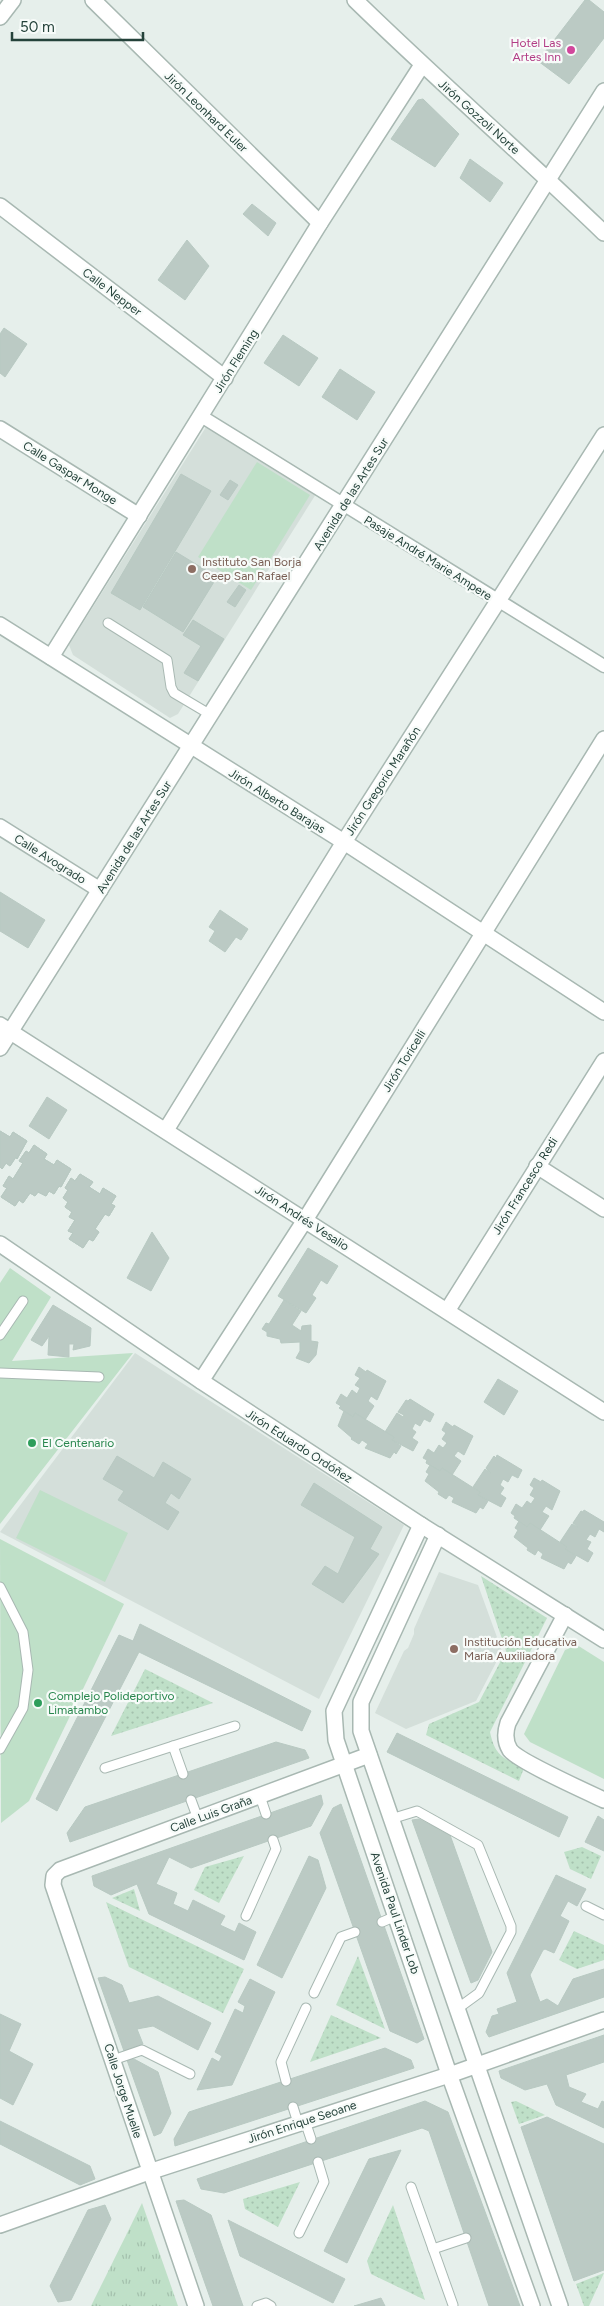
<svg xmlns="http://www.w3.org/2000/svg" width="604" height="2306" font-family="Figtree,sans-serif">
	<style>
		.built { fill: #d4dfda }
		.grass { fill: #bfe0c8 }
		.park { fill: url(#park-tufts) }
		.garden { fill: url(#garden-dots) }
		.building { fill: #bbcac4; stroke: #b8c9c2; fill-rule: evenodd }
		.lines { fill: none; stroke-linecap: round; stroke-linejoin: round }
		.service-casing { stroke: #a8b8b2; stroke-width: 11 }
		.pedestrian-casing { stroke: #a8b8b2; stroke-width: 15 }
		.minor-casing { stroke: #a8b8b2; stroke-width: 18 }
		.service { stroke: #fff; stroke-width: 9 }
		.pedestrian { stroke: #fff; stroke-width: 12 }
		.minor { stroke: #fff; stroke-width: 15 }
		.hotel-dot { fill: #d1479c; stroke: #f7fbf9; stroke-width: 2 }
		.education-dot { fill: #8d6e63; stroke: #f7fbf9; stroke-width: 2 }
		.leisure-dot { fill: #2e9e5b; stroke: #f7fbf9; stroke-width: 2 }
		.labels { text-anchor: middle; stroke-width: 4.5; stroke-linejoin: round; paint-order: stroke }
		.hotel-label { font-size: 12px; fill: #b23c85; stroke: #f7fbf9; text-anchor: end }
		.street-label { font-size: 12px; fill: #24423a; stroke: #f7fbf9 }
		.education-label { font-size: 12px; fill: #785e54; stroke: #f7fbf9; text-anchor: start }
		.leisure-label { font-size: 12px; fill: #27864d; stroke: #f7fbf9; text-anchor: start }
	</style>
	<defs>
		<pattern id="park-tufts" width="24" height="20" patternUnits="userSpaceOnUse" patternTransform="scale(1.25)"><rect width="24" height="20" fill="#bfe0c8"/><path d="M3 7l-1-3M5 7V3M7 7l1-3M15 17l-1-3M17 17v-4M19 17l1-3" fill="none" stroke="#a4c1ad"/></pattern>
		<pattern id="garden-dots" width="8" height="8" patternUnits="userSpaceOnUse" patternTransform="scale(1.25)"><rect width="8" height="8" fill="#bfe0c8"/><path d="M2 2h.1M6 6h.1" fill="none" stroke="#a4c1ad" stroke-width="1.8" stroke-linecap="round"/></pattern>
	</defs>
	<rect width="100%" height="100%" fill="#e6efeb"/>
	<g class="built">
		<path d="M206 427 316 494 178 714 170 718 73 655 69 645Z"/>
		<path d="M135 1353 404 1525 319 1699 0 1532Z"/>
		<path d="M439 1572 478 1585 502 1651 476 1701 406 1729 375 1713 404 1651 408 1648 414 1634V1629Z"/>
	</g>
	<g class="grass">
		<path d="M257 462 310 495 251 590 198 557Z"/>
		<path d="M10 1268 51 1297 12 1361 133 1353 0 1524V1283Z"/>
		<path d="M40 1490 128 1533 105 1582 16 1538Z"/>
		<path d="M0 1539 124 1604 29 1801 1 1823Z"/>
		<path d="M577 1645 604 1662V1779L530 1742 524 1734 565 1650Z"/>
	</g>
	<path class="park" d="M142 2203 178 2306H91Z"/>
	<g class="garden">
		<path d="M481 1576 547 1618 490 1732C495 1756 503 1758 524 1768L519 1781 426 1735 429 1724 479 1702 506 1651Z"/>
		<path d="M145 1669 213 1703 111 1736Z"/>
		<path d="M582 1847 601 1856 591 1879 570 1869 564 1852Z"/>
		<path d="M244 1856 219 1903 194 1890 205 1867Z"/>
		<path d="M134 1889 140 1911 112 1898Z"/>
		<path d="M106 1902 244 1969 223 2013 129 1967Z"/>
		<path d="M574 1931 604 1945V1960L577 1969 559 1960Z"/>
		<path d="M358 1956 385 2029 336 2005Z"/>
		<path d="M331 2015 381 2038 310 2062Z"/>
		<path d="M516 2101 545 2115 519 2124 511 2102Z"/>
		<path d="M300 2182 278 2227 245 2209 243 2199Z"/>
		<path d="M393 2205 425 2300 371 2274 367 2261Z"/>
		<path d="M604 2273 589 2306H584L576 2284Z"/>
	</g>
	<g class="building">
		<path d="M585 0H589L604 12V38L569 84 538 61Z"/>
		<path d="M423 99 459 134 435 167 391 139 418 100Z"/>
		<path d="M470 159 503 183 490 202 460 178Z"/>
		<path d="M252 204 276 223 268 236 243 214Z"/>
		<path d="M187 240 209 266 185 300 158 280Z"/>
		<path d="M4 328 27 344 5 377 0 373V334Z"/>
		<path d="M283 335 318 358 299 386 264 363Z"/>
		<path d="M340 369 375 392 357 420 322 397Z"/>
		<path d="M181 474 211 491 140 610 111 593Z"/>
		<path d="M230 480 238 485 228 500 220 495Z"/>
		<path d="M176 552 217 577 183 632 143 607Z"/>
		<path d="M239 585 246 590 235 607 227 602Z"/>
		<path d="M193 620 224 639 198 681 184 673 201 646 183 635Z"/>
		<path d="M0 892 45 920 28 948 0 931Z"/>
		<path d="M220 910 248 929 241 940 236 937 225 952 209 941 215 931 209 927Z"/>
		<path d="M47 1097 67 1110 49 1139 29 1126Z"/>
		<path d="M0 1131 10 1137 13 1132 27 1141 17 1159 16 1157 10 1166 6 1163 2 1169 0 1167Z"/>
		<path d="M0 1131 10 1137 13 1132 27 1141 17 1159 16 1157 10 1166 6 1163 2 1169 0 1167Z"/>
		<path d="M34 1145 47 1154 44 1159 54 1165 57 1160 71 1169 61 1187 59 1186 54 1194 49 1191 46 1196 38 1192 35 1196 30 1193 23 1203 19 1200 15 1206 1 1197 7 1188 3 1186 9 1176 13 1179 23 1163 19 1161 26 1151 29 1153ZM34 1175 40 1179 35 1187 29 1183Z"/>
		<path d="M34 1145 47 1154 44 1159 54 1165 57 1160 71 1169 61 1187 59 1186 54 1194 49 1191 46 1196 38 1192 35 1196 30 1193 23 1203 19 1200 15 1206 1 1197 7 1188 3 1186 9 1176 13 1179 23 1163 19 1161 26 1151 29 1153Z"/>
		<path d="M80 1174 93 1182 89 1187 100 1194 103 1188 116 1196 111 1204 115 1206 109 1216 105 1214 95 1229 99 1232 93 1241 89 1239 83 1248 69 1239 73 1233 68 1231 75 1220 69 1217 72 1212 65 1207 68 1202 63 1198 68 1190 65 1188 71 1178 75 1181ZM84 1205 90 1209 85 1217 79 1213Z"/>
		<path d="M80 1174 93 1182 89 1187 100 1194 103 1188 116 1196 111 1204 115 1206 109 1216 105 1214 95 1229 99 1232 93 1241 89 1239 83 1248 69 1239 73 1233 68 1231 75 1220 69 1217 72 1212 65 1207 68 1202 63 1198 68 1190 65 1188 71 1178 75 1181Z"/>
		<path d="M152 1232 169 1258 151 1291 127 1278Z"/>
		<path d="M308 1248 338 1266 327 1284 321 1280 312 1295 316 1298 306 1313 278 1296Z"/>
		<path d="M284 1300 301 1311 292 1325 301 1331 302 1326 311 1325V1341L318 1342 316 1355 309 1363 296 1358 300 1351V1342L281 1343 280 1339 267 1336V1332L262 1329 266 1323 269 1324Z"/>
		<path d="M53 1305 91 1328 90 1346 73 1350 74 1344H69V1357L48 1355 49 1336 42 1346 31 1340Z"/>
		<path d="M359 1367 366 1372 367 1370 386 1381 377 1400 371 1396 368 1401 374 1406 365 1420 355 1413 353 1417 339 1408 341 1406 336 1403 341 1394 347 1398 352 1390 357 1394 360 1388 355 1385 360 1378 355 1375Z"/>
		<path d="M498 1379 518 1391 504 1415 484 1402Z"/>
		<path d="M410 1399 434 1414 430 1422 424 1419 420 1426 415 1423 412 1429 416 1432 412 1438 418 1442 413 1451 392 1440 394 1437 385 1432 397 1413 403 1417 404 1415 398 1412 406 1400 408 1401Z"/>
		<path d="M344 1411 353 1417 355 1413 394 1437 392 1440 401 1446 396 1454 394 1452 390 1458 365 1448 368 1444 362 1440 359 1444 351 1439 352 1438 338 1426Z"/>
		<path d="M446 1422 453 1427 454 1425 473 1436 464 1455 458 1451 454 1456 461 1461 452 1475 442 1468 440 1471 426 1463 427 1460 423 1458 428 1449 434 1453 439 1445 443 1448 447 1443 442 1439 446 1433 442 1430Z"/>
		<path d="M497 1455 522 1470 518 1478 512 1475 508 1482 503 1479 500 1485 504 1488 500 1494 506 1498 501 1507 478 1495 480 1492 473 1487 485 1469 491 1473 486 1468 494 1456 496 1458Z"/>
		<path d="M117 1456 154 1478 163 1462 191 1479 179 1499 171 1493 165 1503 179 1512 168 1530 118 1500 124 1491 103 1479Z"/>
		<path d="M430 1465 440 1471 442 1468 480 1492 478 1495 488 1501 483 1509 480 1507 476 1513 452 1502 454 1498 449 1495 446 1499 438 1494 439 1492 425 1481 429 1474 426 1472Z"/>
		<path d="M534 1478 541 1482 542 1480 560 1491 552 1510 546 1506 542 1512 549 1516 540 1530 530 1523 527 1527 514 1518 515 1516 511 1513 516 1504 522 1508 527 1501 531 1504 535 1498 530 1495 534 1488 530 1485Z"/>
		<path d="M314 1483 382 1527 370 1549 379 1554 343 1603 312 1584 325 1566 338 1574 355 1537 301 1505Z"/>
		<path d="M584 1510 604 1522V1532L599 1529 595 1537 590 1534 586 1540 591 1542 587 1549 593 1553 588 1562 565 1549 567 1547 560 1542 572 1524 578 1527 573 1523 581 1511 583 1512Z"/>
		<path d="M519 1521 527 1527 530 1523 567 1547 565 1549 576 1556 571 1564 568 1562 564 1569 541 1558 543 1554 538 1550 535 1555 527 1550 528 1548 514 1537 518 1530 515 1528Z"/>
		<path d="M140 1624 311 1711 302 1731 139 1652 57 1811 36 1799 119 1635 133 1641Z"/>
		<path d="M397 1733 568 1817 559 1837 387 1752Z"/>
		<path d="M276 1742 305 1750 309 1758 70 1842 67 1833 85 1807Z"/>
		<path d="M321 1795 323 1804 311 1826 191 1868 169 1857 156 1884 177 1893 173 1904 188 1911 193 1900 225 1916 220 1925 235 1932 239 1923 256 1932 244 1960 149 1914 137 1884 111 1895 94 1886 92 1876Z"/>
		<path d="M341 1804 424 2039 417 2043 390 2031 320 1833 333 1808Z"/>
		<path d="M598 1816 604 1820V1851L585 1842Z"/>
		<path d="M419 1819 450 1835 492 1952 478 1980 471 1983 412 1820Z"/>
		<path d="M309 1856 318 1860 326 1888 282 1978 257 1965Z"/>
		<path d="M556 1875 586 1889 577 1906 568 1901 560 1916 569 1921 554 1953 545 1949 543 1950 530 1975 540 2002 547 1999 558 2006 573 1979 604 1969V1997L489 2037 486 2032 492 2016 499 2014 497 2009 517 2002 507 1973Z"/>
		<path d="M105 1977 122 1985 129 2003 158 1996 211 2023 198 2050 153 2026 137 2029 143 2044 124 2051 98 1978Z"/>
		<path d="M250 1979 275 1992 232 2085 197 2090 212 2058 219 2062 222 2056 215 2052 235 2009 243 2013 245 2006 238 2002Z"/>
		<path d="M0 2014 21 2024 9 2051 33 2064 13 2105 0 2098Z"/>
		<path d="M604 2035V2062L566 2075 569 2087 586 2094 581 2102 598 2109 602 2101 604 2102V2128L556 2105 547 2084 525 2090 501 2078 499 2071Z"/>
		<path d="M385 2048 411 2060 414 2068 175 2146 174 2139 189 2112Z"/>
		<path d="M134 2059 158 2072 171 2113 161 2133 154 2136 127 2060Z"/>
		<path d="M425 2101 448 2112 520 2306H489L429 2131 422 2128 224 2193 201 2189 197 2179Z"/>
		<path d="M547 2117 604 2144V2270L574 2281 521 2127Z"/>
		<path d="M0 2121 90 2166 95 2179 80 2185 0 2144Z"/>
		<path d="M401 2150 347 2263 324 2251 369 2159Z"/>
		<path d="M184 2200 211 2215 243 2306H213L176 2201Z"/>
		<path d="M105 2205 111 2219 71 2300 58 2302 50 2286 88 2210Z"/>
		<path d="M228 2220 345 2279 333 2303 240 2256Z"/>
		<path d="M381 2298 385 2306H354Z"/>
	</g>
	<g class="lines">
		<g class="service-casing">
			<g id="service">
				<path d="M108 623 167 660 171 687 174 693 211 715"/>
				<path d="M0 1335 23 1301"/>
				<path d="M0 1373 99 1377"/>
				<path d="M0 1587 23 1632 28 1670 23 1708 0 1749"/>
				<path d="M173 1746 183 1774"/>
				<path d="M105 1768 235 1726"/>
				<path d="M260 1796 266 1814"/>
				<path d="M191 1800 198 1819"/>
				<path d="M391 1819 417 1811 478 1845 511 1926V1932L479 1993 457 2009"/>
				<path d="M586 1906 604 1915"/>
				<path d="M246 1916 276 1849 273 1840"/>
				<path d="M382 1922 396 1916"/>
				<path d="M314 1993 341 1937 355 1932"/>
				<path d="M113 2060 142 2050 190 2074"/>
				<path d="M286 2081 281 2062 306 2008"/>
				<path d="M293 2107 298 2123"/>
				<path d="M305 2121 311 2139"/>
				<path d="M411 2187 453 2305"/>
				<path d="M299 2233 324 2182 318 2162"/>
				<path d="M433 2249 466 2238"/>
				<path d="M257 2306 266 2303 271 2306"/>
			</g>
		</g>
		<g class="pedestrian-casing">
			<path id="pedestrian" d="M201 416 604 666"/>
		</g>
		<g class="minor-casing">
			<g id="minor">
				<path d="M93 0 320 223"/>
				<path d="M355 0C436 79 522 154 604 233"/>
				<path d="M0 17 13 0"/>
				<path d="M0 206 225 378"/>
				<path d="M0 429 139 516"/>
				<path d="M0 625 344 842 604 1012"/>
				<path d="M51 657 320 223 422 65"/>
				<path d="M0 827 100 890"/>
				<path d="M0 1025 604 1412"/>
				<path d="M0 1048 604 91"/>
				<path d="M166 1130 344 842 604 435"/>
				<path d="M537 1166 604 1209"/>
				<path d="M0 1244 201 1381 421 1525 604 1640"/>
				<path d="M447 1311 604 1061"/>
				<path d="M201 1381 305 1220 604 739"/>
				<path d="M421 1525 334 1711 336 1740 449 2074 532 2306"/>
				<path d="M438 1535 361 1702V1731L560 2306"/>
				<path d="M565 1615 508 1723C505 1732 505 1742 510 1750 518 1761 587 1792 604 1800"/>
				<path d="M0 2225 149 2172 455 2073 604 2020"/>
				<path d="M196 2306 53 1885 54 1876 60 1870 369 1755"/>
			</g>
		</g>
		<use href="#service" class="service"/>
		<use href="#pedestrian" class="pedestrian"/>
		<use href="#minor" class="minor"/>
	</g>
	<circle class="hotel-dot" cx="571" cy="50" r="5"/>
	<g class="education-dot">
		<circle cx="192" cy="569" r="5"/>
		<circle cx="454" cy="1649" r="5"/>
	</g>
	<g class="leisure-dot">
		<circle cx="32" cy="1443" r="5"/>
		<circle cx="38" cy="1703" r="5"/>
	</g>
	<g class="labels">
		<g class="hotel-label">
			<text x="561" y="47">Hotel Las<tspan x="561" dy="14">Artes Inn</tspan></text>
		</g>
		<g class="street-label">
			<text transform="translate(206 112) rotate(44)" y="4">Jirón Leonhard Euler</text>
			<text transform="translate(479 117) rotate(42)" y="4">Jirón Gozzoli Norte</text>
			<text transform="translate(112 292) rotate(37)" y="4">Calle Nepper</text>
			<text transform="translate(236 361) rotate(-58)" y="4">Jirón Fleming</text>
			<text transform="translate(70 473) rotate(32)" y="4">Calle Gaspar Monge</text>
			<text transform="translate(351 494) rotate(-58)" y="4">Avenida de las Artes Sur</text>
			<text transform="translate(428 558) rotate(32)" y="4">Pasaje André Marie Ampere</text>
			<text transform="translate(383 781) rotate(-57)" y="4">Jirón Gregorio Marañón</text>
			<text transform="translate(277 801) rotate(32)" y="4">Jirón Alberto Barajas</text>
			<text transform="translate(134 837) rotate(-58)" y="4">Avenida de las Artes Sur</text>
			<text transform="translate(50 859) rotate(32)" y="4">Calle Avogrado</text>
			<text transform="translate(404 1061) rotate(-58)" y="4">Jirón Toricelli</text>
			<text transform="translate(525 1186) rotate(-58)" y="4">Jirón Francesco Redi</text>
			<text transform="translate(302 1218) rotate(33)" y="4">Jirón Andrés Vesalio</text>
			<text transform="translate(299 1446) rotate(33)" y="4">Jirón Eduardo Ordóñez</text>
			<text transform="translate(211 1814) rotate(-20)" y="4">Calle Luis Graña</text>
			<text transform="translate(395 1913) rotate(71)" y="4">Avenida Paul Linder Lob</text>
			<text transform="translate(123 2091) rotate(72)" y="4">Calle Jorge Muelle</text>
			<text transform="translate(302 2122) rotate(-18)" y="4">Jirón Enrique Seoane</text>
		</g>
		<g class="education-label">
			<text x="202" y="566">Instituto San Borja<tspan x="202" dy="14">Ceep San Rafael</tspan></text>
			<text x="464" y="1646">Institución Educativa<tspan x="464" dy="14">María Auxiliadora</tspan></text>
		</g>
		<g class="leisure-label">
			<text x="42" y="1447">El Centenario</text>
			<text x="48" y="1700">Complejo Polideportivo<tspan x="48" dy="14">Limatambo</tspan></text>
		</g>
	</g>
	<path d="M12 32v8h131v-8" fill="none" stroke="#24423a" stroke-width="2.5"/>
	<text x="20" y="32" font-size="15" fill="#24423a" stroke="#f7fbf9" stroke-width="4" paint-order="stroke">50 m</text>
</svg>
